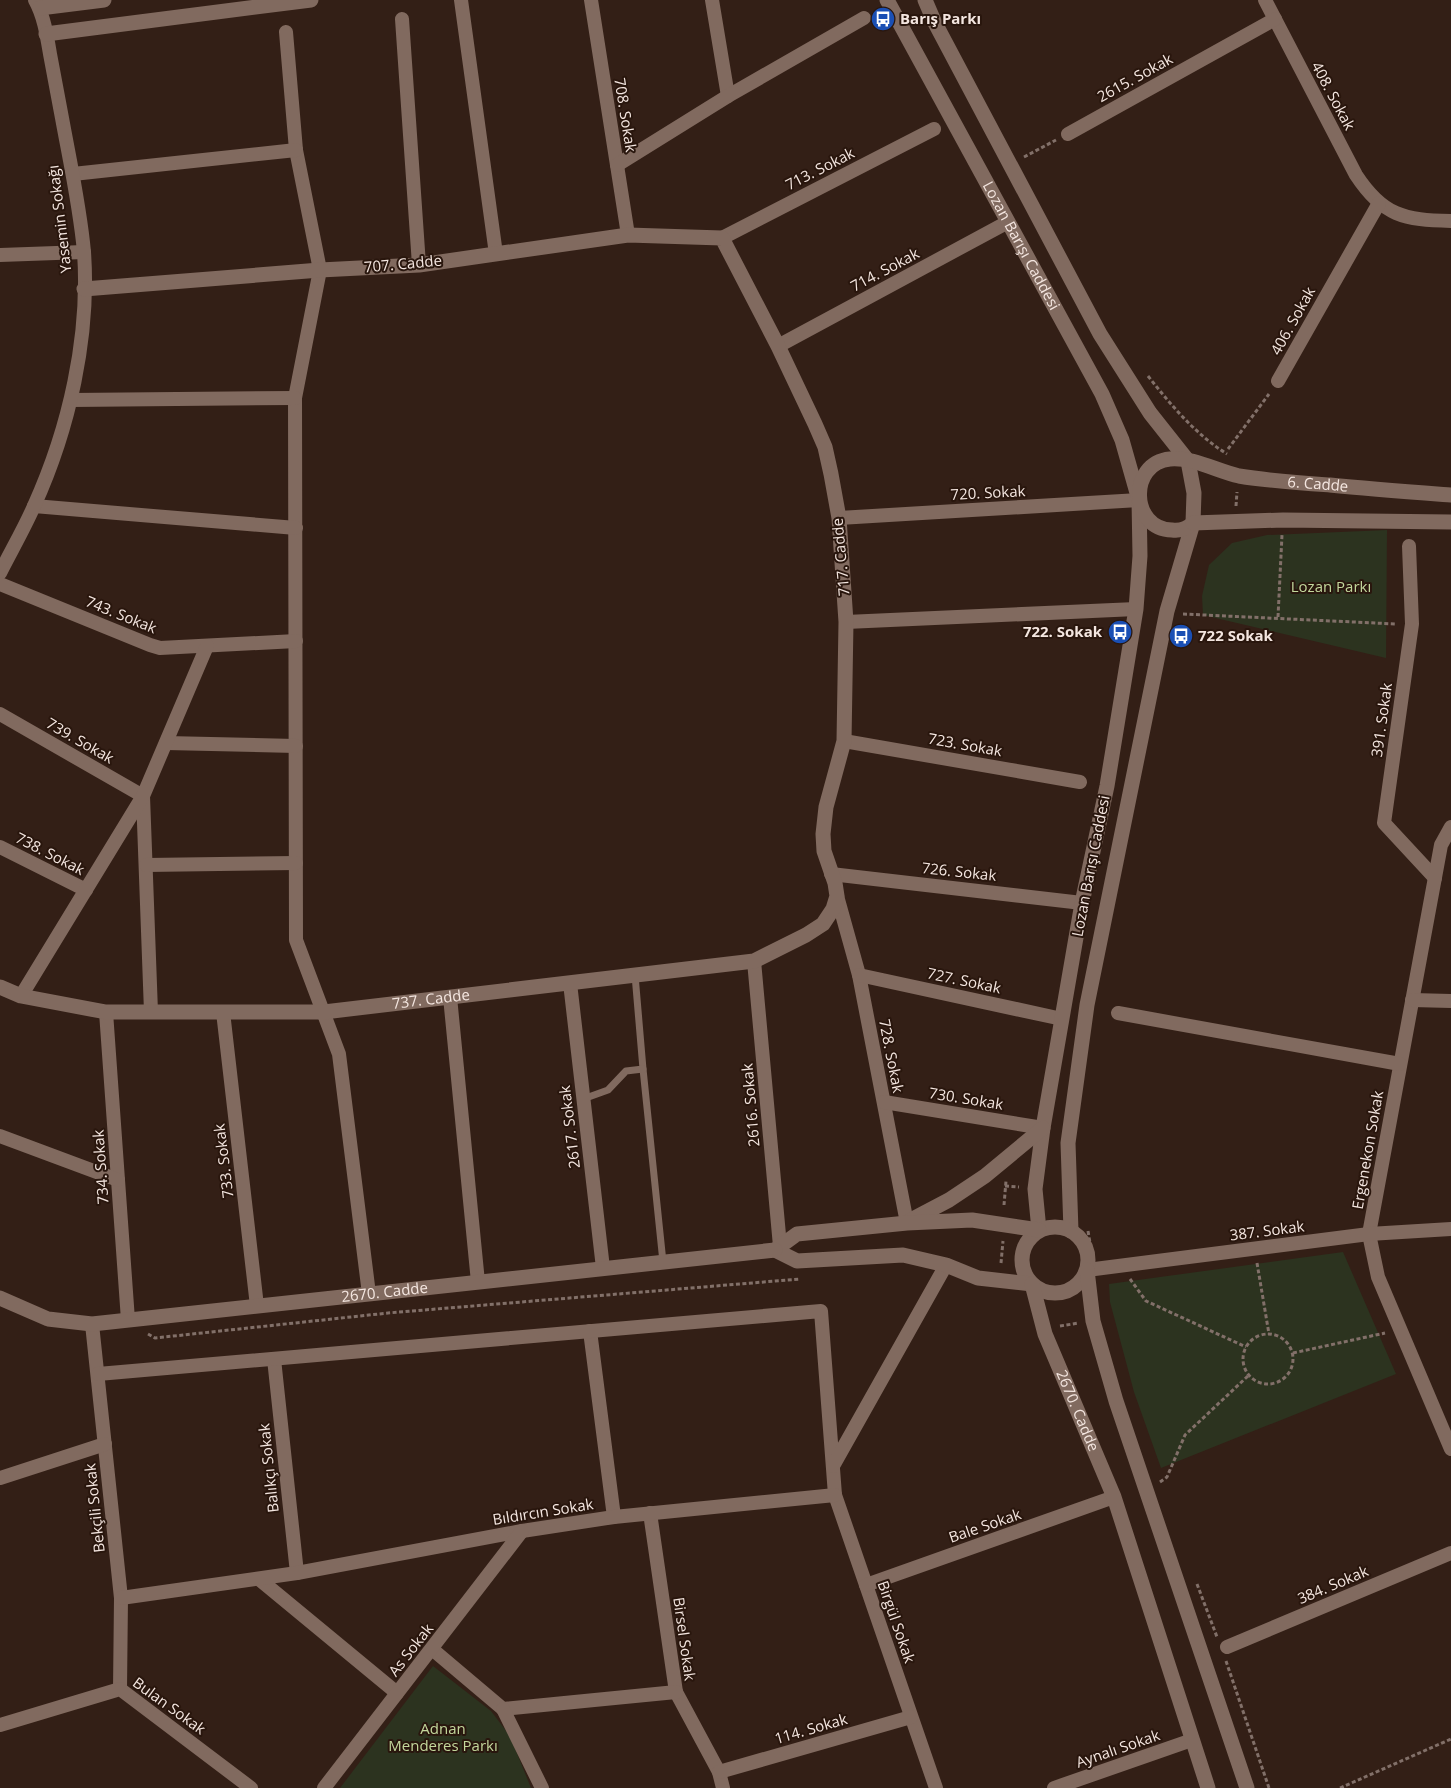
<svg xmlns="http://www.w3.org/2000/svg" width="1451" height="1788" font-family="'Open Sans',sans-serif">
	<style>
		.green { fill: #2c331f }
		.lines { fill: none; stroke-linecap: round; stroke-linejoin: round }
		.path { stroke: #827069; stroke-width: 3; stroke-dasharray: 4 2.5; stroke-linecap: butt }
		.lane { stroke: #816a5f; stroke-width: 7 }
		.street { stroke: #816a5f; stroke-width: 14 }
		.secondary { stroke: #816a5f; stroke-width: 15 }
		.labels { text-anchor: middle; stroke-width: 4; stroke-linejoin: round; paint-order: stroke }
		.poi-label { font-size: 15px; font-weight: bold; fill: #f4e6e0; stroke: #29160d; text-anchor: start }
		.street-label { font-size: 15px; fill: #f4e6e0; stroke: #29160d }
		.park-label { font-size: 15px; fill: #c3d79c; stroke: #29160d }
	</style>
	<rect width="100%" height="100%" fill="#331f16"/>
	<g class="green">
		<path d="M1387 530 1386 658 1203 615 1202 596 1209 565 1232 543 1267 535Z"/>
		<path d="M1343 1252 1396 1374 1161 1468 1134 1392 1110 1302 1109 1284Z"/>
		<path d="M433 1666 491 1711 510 1736 531 1788H340Z"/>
	</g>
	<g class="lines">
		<g class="path">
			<path d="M1024 157 1056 140"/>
			<path d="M1148 376C1171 405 1195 434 1227 454"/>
			<path d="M1228 449 1269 394"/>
			<path d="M1236 506 1237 492"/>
			<path d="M1183 614 1396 624"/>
			<path d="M1278 617 1282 535"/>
			<path d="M1005 1186 1019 1187"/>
			<path d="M1004 1205 1006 1181"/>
			<path d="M1088 1231 1092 1255"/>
			<path d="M1001 1263 1003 1241"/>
			<path d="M1257 1263 1269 1334"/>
			<path d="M1130 1279 1146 1301 1246 1347"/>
			<path d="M1060 1326 1079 1323"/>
			<path d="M148 1334 155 1338 388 1313 800 1279"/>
			<circle cx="1268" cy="1359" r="25"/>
			<path d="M1293 1353 1385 1333"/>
			<path d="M1160 1482 1167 1477 1185 1435 1249 1375"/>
			<path d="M1197 1584 1217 1637"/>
			<path d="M1226 1661 1269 1788"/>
			<path d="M1340 1788 1451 1739"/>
		</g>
		<g class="lane">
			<path d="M635 975 643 1069 663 1262"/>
			<path d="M583 1099 608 1090 626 1071 643 1069"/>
		</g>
		<g class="street">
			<path d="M461 0 496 254"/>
			<path d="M591 0 628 235"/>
			<path d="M712 0 728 96"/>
			<path d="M1265 0 1356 175C1383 216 1404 220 1451 221"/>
			<path d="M402 19 419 265"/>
			<path d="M286 32 296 150 320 270 295 398 296 940 339 1054 369 1294"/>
			<path d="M1068 134 1275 19"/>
			<path d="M617 165 728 96 864 18"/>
			<path d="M73 174 296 150"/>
			<path d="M722 238 934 129"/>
			<path d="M0 255 84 252"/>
			<path d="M778 346 1008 222"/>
			<path d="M1278 381 1379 203"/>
			<path d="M71 400 295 398"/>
			<path d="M34 506 296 528"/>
			<path d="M839 518 1139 500"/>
			<path d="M1409 546 1412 624 1384 823 1435 878"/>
			<path d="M0 573C11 551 24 529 34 506 69 429 90 337 84 252 80 207 70 162 62 118 58 96 54 75 50 54 47 36 44 16 35 0"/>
			<path d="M0 584 150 645 160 648 296 641"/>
			<path d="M846 622 1136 609"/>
			<path d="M0 714 143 796 151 1012"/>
			<path d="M844 741 1080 782"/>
			<path d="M166 743 296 746"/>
			<path d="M1451 827 1441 845 1369 1234 1378 1277 1451 1449"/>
			<path d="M0 847 86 890"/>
			<path d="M146 865 296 863"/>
			<path d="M831 874 1082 903"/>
			<path d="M837 896 859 975 907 1223"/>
			<path d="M754 961 780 1246"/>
			<path d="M859 975 1062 1019"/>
			<path d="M570 983 603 1268"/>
			<path d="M21 996 143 796 207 646"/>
			<path d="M450 997 478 1282"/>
			<path d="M1412 1000 1451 1001"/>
			<path d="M106 1012 128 1320"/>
			<path d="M223 1012 257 1306"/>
			<path d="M1118 1013 1400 1064"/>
			<path d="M884 1102 1043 1128"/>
			<path d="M0 1136 118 1180"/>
			<path d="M1087 1270 1369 1234 1451 1229"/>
			<path d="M92 1324 121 1598 120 1689"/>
			<path d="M590 1331 614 1517"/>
			<path d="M274 1359 297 1573"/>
			<path d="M98 1374 821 1311 835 1495 936 1788"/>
			<path d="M833 1466 946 1265"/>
			<path d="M0 1478 105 1444"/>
			<path d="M650 1513 676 1692 719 1772 723 1788"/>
			<path d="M259 1579 397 1693"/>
			<path d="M866 1585 1114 1497"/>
			<path d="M121 1598 297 1573 522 1531 614 1517 835 1495"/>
			<path d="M1227 1647 1451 1553"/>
			<path d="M432 1649 503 1709 676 1692"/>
			<path d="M503 1709 542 1788"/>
			<path d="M0 1725 120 1689 251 1788"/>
			<path d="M719 1772 911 1717"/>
			<path d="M324 1788 522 1531"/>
			<path d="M1054 1788 1192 1740"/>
		</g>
		<g class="secondary">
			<path id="s1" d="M887 0 1102 394 1122 440 1139 500 1140 556 1136 609 1107 786 1082 903 1043 1128 1035 1189 1039 1230"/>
			<path d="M925 0 934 21 1100 334 1150 413 1188 461 1194 493 1193 523 1167 611 1087 1005 1068 1143 1071 1231"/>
			<path d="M40 8 104 0"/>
			<path d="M46 34 311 0"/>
			<path id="s2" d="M1193 523C1187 529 1180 531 1172 530 1130 529 1128 463 1170 459 1193 457 1217 471 1239 476 1269 481 1300 483 1330 485 1370 489 1411 492 1451 495"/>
			<path d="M1193 523 1283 520 1451 522"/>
			<path id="s3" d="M0 987 21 996 106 1012H324L754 961 806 935 823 924 833 909 837 896 835 883 824 851 823 834 826 807 844 741 846 622 839 518 831 474 825 447 815 424 778 346 722 238 628 235 419 265 320 270 84 289"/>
			<path d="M911 1220 949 1200 985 1176 1043 1128"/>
			<circle cx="1055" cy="1260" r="33"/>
			<path d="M1087 1270 1093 1321 1116 1401 1247 1788"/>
			<path d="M1032 1284 978 1278 946 1265 903 1255 797 1261 775 1250 797 1234 907 1223 972 1220 1039 1230"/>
			<path id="s4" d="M1032 1284 1045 1334 1114 1497 1208 1788"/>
			<path id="s5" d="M0 1298 48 1319 92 1324 775 1250"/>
		</g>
	</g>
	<defs>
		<g id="bus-disc" transform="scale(1.25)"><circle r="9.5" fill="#1a4fb4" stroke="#29160d"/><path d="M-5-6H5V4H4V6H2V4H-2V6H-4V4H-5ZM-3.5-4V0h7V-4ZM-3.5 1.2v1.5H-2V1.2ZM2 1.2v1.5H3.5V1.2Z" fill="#fff"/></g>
	</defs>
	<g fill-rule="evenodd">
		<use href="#bus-disc" x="883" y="19"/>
		<use href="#bus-disc" x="1120" y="632"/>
		<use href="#bus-disc" x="1181" y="636"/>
	</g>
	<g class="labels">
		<g class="poi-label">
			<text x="900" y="24">Barış Parkı</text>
			<text x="1102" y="637" text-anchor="end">722. Sokak</text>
			<text x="1198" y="641">722 Sokak</text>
		</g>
		<g class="street-label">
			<text transform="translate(1135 78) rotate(-29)" y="5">2615. Sokak</text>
			<text transform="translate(1333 96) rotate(62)" y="5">408. Sokak</text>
			<text transform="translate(625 115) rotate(81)" y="5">708. Sokak</text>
			<text transform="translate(820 169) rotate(-27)" y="5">713. Sokak</text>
			<text transform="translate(60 219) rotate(-97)" y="5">Yasemin Sokağı</text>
			<text dy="5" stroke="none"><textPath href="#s1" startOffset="280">Lozan Barışı Caddesi</textPath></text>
			<text transform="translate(403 264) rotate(-5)" y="5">707. Cadde</text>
			<text transform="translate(885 270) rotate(-28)" y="5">714. Sokak</text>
			<text transform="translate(1293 321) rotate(-61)" y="5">406. Sokak</text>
			<text dy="5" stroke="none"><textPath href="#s2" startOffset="279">6. Cadde</textPath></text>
			<text transform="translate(988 493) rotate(-3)" y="5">720. Sokak</text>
			<text transform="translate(841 557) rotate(-95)" y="5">717. Cadde</text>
			<text transform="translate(121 615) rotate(22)" y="5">743. Sokak</text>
			<text transform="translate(1382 720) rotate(-82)" y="5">391. Sokak</text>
			<text transform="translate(80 741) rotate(30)" y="5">739. Sokak</text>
			<text transform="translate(965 745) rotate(10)" y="5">723. Sokak</text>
			<text transform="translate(50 854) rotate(27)" y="5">738. Sokak</text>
			<text transform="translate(1091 866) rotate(-79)" y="5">Lozan Barışı Caddesi</text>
			<text transform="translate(959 872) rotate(6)" y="5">726. Sokak</text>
			<text transform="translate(964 981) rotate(12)" y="5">727. Sokak</text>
			<text dy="5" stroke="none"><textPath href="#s3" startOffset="435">737. Cadde</textPath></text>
			<text transform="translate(891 1056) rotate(79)" y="5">728. Sokak</text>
			<text transform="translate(966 1099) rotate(9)" y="5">730. Sokak</text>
			<text transform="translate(751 1105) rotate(-95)" y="5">2616. Sokak</text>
			<text transform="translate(570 1127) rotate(-97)" y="5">2617. Sokak</text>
			<text transform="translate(1368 1150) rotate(-80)" y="5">Ergenekon Sokak</text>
			<text transform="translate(224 1161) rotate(-97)" y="5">733. Sokak</text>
			<text transform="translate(101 1167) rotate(-94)" y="5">734. Sokak</text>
			<text transform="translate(1267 1231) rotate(-7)" y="5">387. Sokak</text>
			<text dy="5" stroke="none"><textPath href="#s5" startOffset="391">2670. Cadde</textPath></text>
			<text dy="5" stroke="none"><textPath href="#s4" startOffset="135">2670. Cadde</textPath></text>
			<text transform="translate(269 1468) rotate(-96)" y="5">Balıkçı Sokak</text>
			<text transform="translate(95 1508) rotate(-96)" y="5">Bekçili Sokak</text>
			<text transform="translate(543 1512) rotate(-9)" y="5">Bıldırcın Sokak</text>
			<text transform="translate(985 1526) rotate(-19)" y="5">Bale Sokak</text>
			<text transform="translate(1333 1585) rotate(-23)" y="5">384. Sokak</text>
			<text transform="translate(896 1622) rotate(71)" y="5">Birgül Sokak</text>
			<text transform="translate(684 1639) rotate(82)" y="5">Birsel Sokak</text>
			<text transform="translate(411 1650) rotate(-52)" y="5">As Sokak</text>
			<text transform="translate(169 1706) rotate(36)" y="5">Bulan Sokak</text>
			<text transform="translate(811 1729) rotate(-16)" y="5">114. Sokak</text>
			<text transform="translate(1118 1749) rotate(-19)" y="5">Aynalı Sokak</text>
		</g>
		<g class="park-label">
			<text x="1331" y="592">Lozan Parkı</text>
			<text x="443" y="1734">Adnan<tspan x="443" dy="17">Menderes Parkı</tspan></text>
		</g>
	</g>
</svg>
